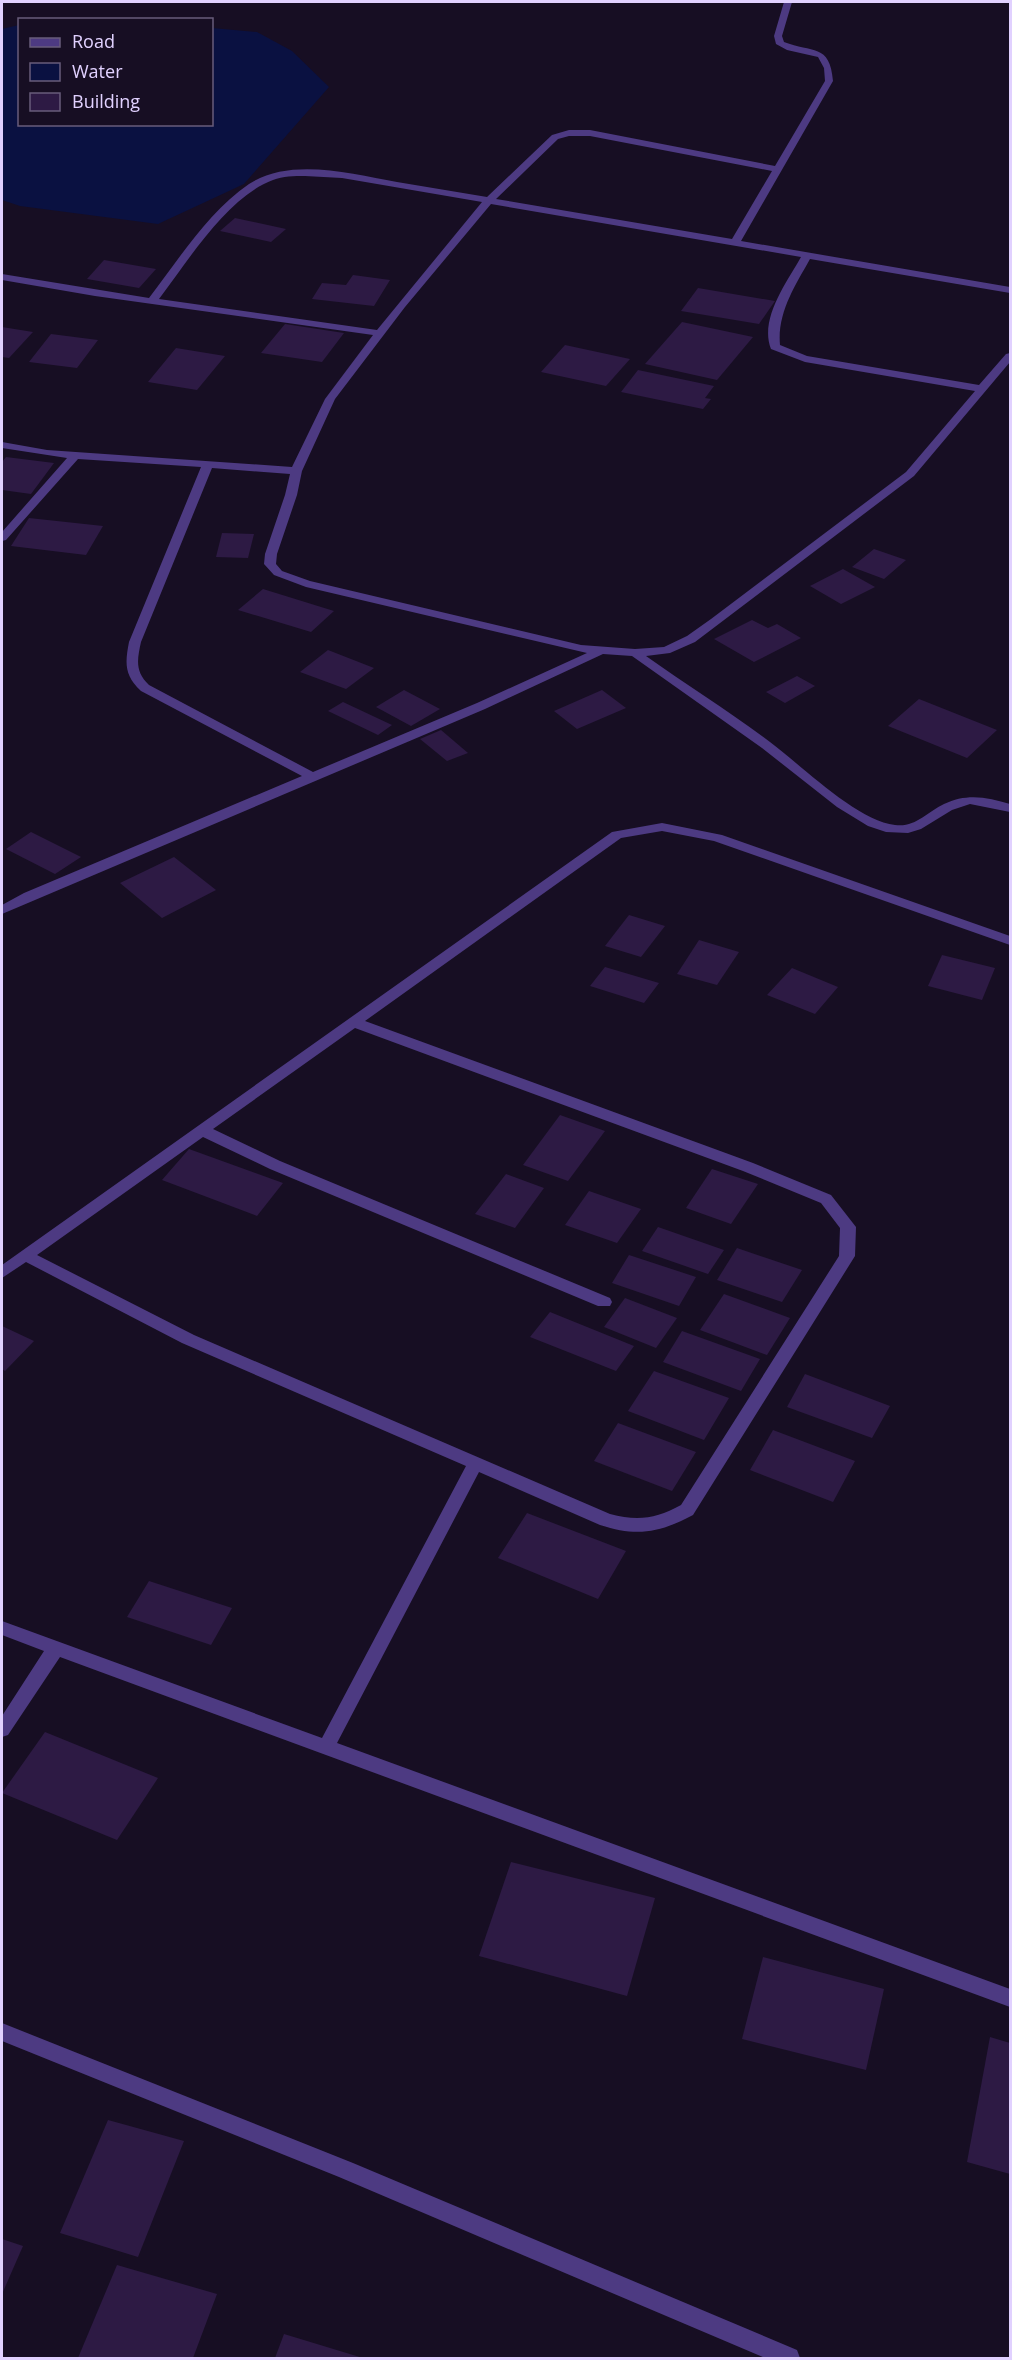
<svg xmlns="http://www.w3.org/2000/svg" width="1012" height="2360" font-family="'Open Sans',sans-serif">
	<style>
		.water { fill: #0a1141 }
		.building { fill: #2d1a44 }
		.lines { fill: none; stroke-linecap: round; stroke-linejoin: round }
		.minor { fill: #4d3a82; fill-rule: evenodd }
	</style>
	<rect width="100%" height="100%" fill="#170e23"/>
	<path class="water" d="M19 25 20 124H212V28L257 32 292 51 329 87 244 184 158 224 20 206 2 200V29Z"/>
	<g class="building">
		<path d="M235 218 286 229 271 242 220 231Z"/>
		<path d="M104 260 156 269 139 288 87 279Z"/>
		<path d="M353 275 390 280 374 306 312 299 322 283 346 285Z"/>
		<path d="M698 288 775 301 759 324 681 311Z"/>
		<path d="M682 322 753 337 717 380 645 364Z"/>
		<path d="M285 324 344 333 322 362 261 353Z"/>
		<path d="M2 327 33 332 9 358 2 357Z"/>
		<path d="M51 334 98 340 77 368 29 362Z"/>
		<path d="M565 345 630 359 606 386 541 372Z"/>
		<path d="M176 348 225 356 197 390 148 382Z"/>
		<path d="M638 370 714 386 705 398 711 399 703 409 621 392Z"/>
		<path d="M6 457 54 463 31 494 2 490V462Z"/>
		<path d="M29 518 103 526 86 555 11 546Z"/>
		<path d="M222 533 254 534 248 558 216 557Z"/>
		<path d="M874 549 906 560 884 579 852 567Z"/>
		<path d="M843 569 875 587 841 604 810 586Z"/>
		<path d="M263 589 334 611 311 632 238 610Z"/>
		<path d="M752 620 768 628 777 624 801 638 754 662 714 639Z"/>
		<path d="M328 650 374 668 346 689 300 672Z"/>
		<path d="M797 676 815 686 785 703 766 692Z"/>
		<path d="M404 690 440 709 411 726 376 707Z"/>
		<path d="M602 690 626 708 577 729 554 711Z"/>
		<path d="M919 699 997 730 967 758 888 726Z"/>
		<path d="M343 702 392 725 378 735 328 711Z"/>
		<path d="M441 730 468 753 447 761 420 739Z"/>
		<path d="M31 832 81 857 55 874 6 849Z"/>
		<path d="M174 857 216 890 162 918 120 883Z"/>
		<path d="M629 915 665 926 641 957 605 946Z"/>
		<path d="M699 940 739 952 717 985 677 974Z"/>
		<path d="M942 955 995 968 982 1000 928 986Z"/>
		<path d="M605 967 659 983 644 1003 590 986Z"/>
		<path d="M792 968 838 987 815 1014 767 995Z"/>
		<path d="M560 1115 605 1131 568 1181 523 1165Z"/>
		<path d="M189 1149 283 1183 257 1216 162 1180Z"/>
		<path d="M712 1169 758 1184 731 1224 686 1208Z"/>
		<path d="M506 1174 544 1188 515 1228 475 1214Z"/>
		<path d="M589 1191 641 1209 617 1243 565 1225Z"/>
		<path d="M658 1227 724 1250 708 1274 642 1251Z"/>
		<path d="M737 1248 802 1270 782 1302 717 1280Z"/>
		<path d="M629 1255 696 1277 679 1306 612 1283Z"/>
		<path d="M724 1294 790 1318 767 1355 700 1330Z"/>
		<path d="M625 1298 677 1318 656 1348 604 1327Z"/>
		<path d="M550 1312 634 1346 616 1371 530 1337Z"/>
		<path d="M2 1326 34 1341 5 1371 2 1369Z"/>
		<path d="M682 1331 760 1359 741 1391 663 1362Z"/>
		<path d="M654 1371 729 1398 704 1440 628 1411Z"/>
		<path d="M805 1374 890 1406 872 1438 787 1407Z"/>
		<path d="M618 1423 696 1452 672 1491 594 1461Z"/>
		<path d="M773 1430 855 1461 833 1502 750 1470Z"/>
		<path d="M527 1513 626 1551 598 1599 498 1558Z"/>
		<path d="M149 1581 232 1608 211 1645 127 1617Z"/>
		<path d="M45 1732 158 1778 117 1840 2 1793Z"/>
		<path d="M511 1862 655 1898 627 1996 479 1956Z"/>
		<path d="M763 1957 884 1989 866 2070 742 2039Z"/>
		<path d="M990 2037 1010 2043V2174L967 2162Z"/>
		<path d="M108 2120 184 2141 138 2257 60 2233Z"/>
		<path d="M2 2239 23 2246 2 2294Z"/>
		<path d="M117 2265 217 2294 193 2358H78Z"/>
		<path d="M284 2334 363 2358H275Z"/>
	</g>
	<g class="lines">
		<g class="minor">
			<path d="M784 2H792L782 36 784 42C812 53 830 43 833 81L741 241 1010 287V293L810 259C795 286 777 313 780 345L807 356 979 385 1006 354 1010 353V362L914 476 695 642 670 653 646 656C687 685 730 712 770 742 801 765 857 821 895 825 915 828 927 812 944 804 966 793 988 797 1010 804V812L970 804 952 810 921 829 908 833 886 832 868 826 837 807 762 748 632 656 603 654 485 709 2 914V905L24 893 302 776 141 691C124 675 125 663 129 642L201 467 78 459 6 540 2 541V532L67 458 2 448V442L47 450 292 467 325 399 373 335 95 296 2 280V274L149 298C179 259 208 212 249 184 291 157 351 174 397 182 427 187 457 192 487 197L552 135 569 130H590L775 166 825 81 824 68 818 57 787 50 776 44 774 36ZM569 136H590L772 171 732 239 496 199 558 139ZM305 176 342 178 482 202 377 330 159 299C188 261 227 197 273 180 283 176 294 176 305 176ZM491 204 801 257C787 282 759 319 771 349L805 362 975 391 906 472 711 619 687 636 664 647 635 649 581 645 310 581 282 571 276 564 277 554 297 495 302 471 335 399 405 307ZM212 468 290 474 285 495 265 554 264 564 274 575 306 587 587 653 477 703 313 772 149 685C135 672 137 660 141 642Z"/>
			<path d="M662 823 722 835 1010 936V945L714 841 662 831 621 838 365 1021 753 1163 831 1195 856 1227 855 1256 693 1515C659 1533 637 1537 600 1525L479 1472 337 1743 1010 1989V2007L60 1657 8 1735 2 1737V1716L44 1651 2 1635V1621L322 1738 466 1466 182 1343 26 1262 2 1278V1265L612 832ZM355 1028 743 1171 821 1203 840 1228 839 1256 681 1505C656 1519 637 1521 610 1514L194 1335 37 1255 203 1137 270 1169 598 1306H610L612 1302 610 1298 280 1161 213 1129Z"/>
			<path d="M2 2023 353 2163 797 2350 800 2358H765L339 2177 2 2041Z"/>
		</g>
	</g>
	<rect width="1012" height="2360" fill="none" stroke="#e1d1ff" stroke-width="6"/>
	<rect x="18" y="18" width="195" height="108" fill="#170e23" stroke="#685c7b" stroke-width="1.5"/>
	<rect x="30" y="38" width="30" height="9" fill="#4d3a82" stroke="#685c7b" stroke-width="1.5"/>
	<text x="72" y="48" font-size="18" fill="#e1d1ff">Road</text>
	<rect x="30" y="63" width="30" height="18" fill="#0a1141" stroke="#685c7b" stroke-width="1.5"/>
	<text x="72" y="78" font-size="18" fill="#e1d1ff">Water</text>
	<rect x="30" y="93" width="30" height="18" fill="#2d1a44" stroke="#685c7b" stroke-width="1.5"/>
	<text x="72" y="108" font-size="18" fill="#e1d1ff">Building</text>
</svg>
